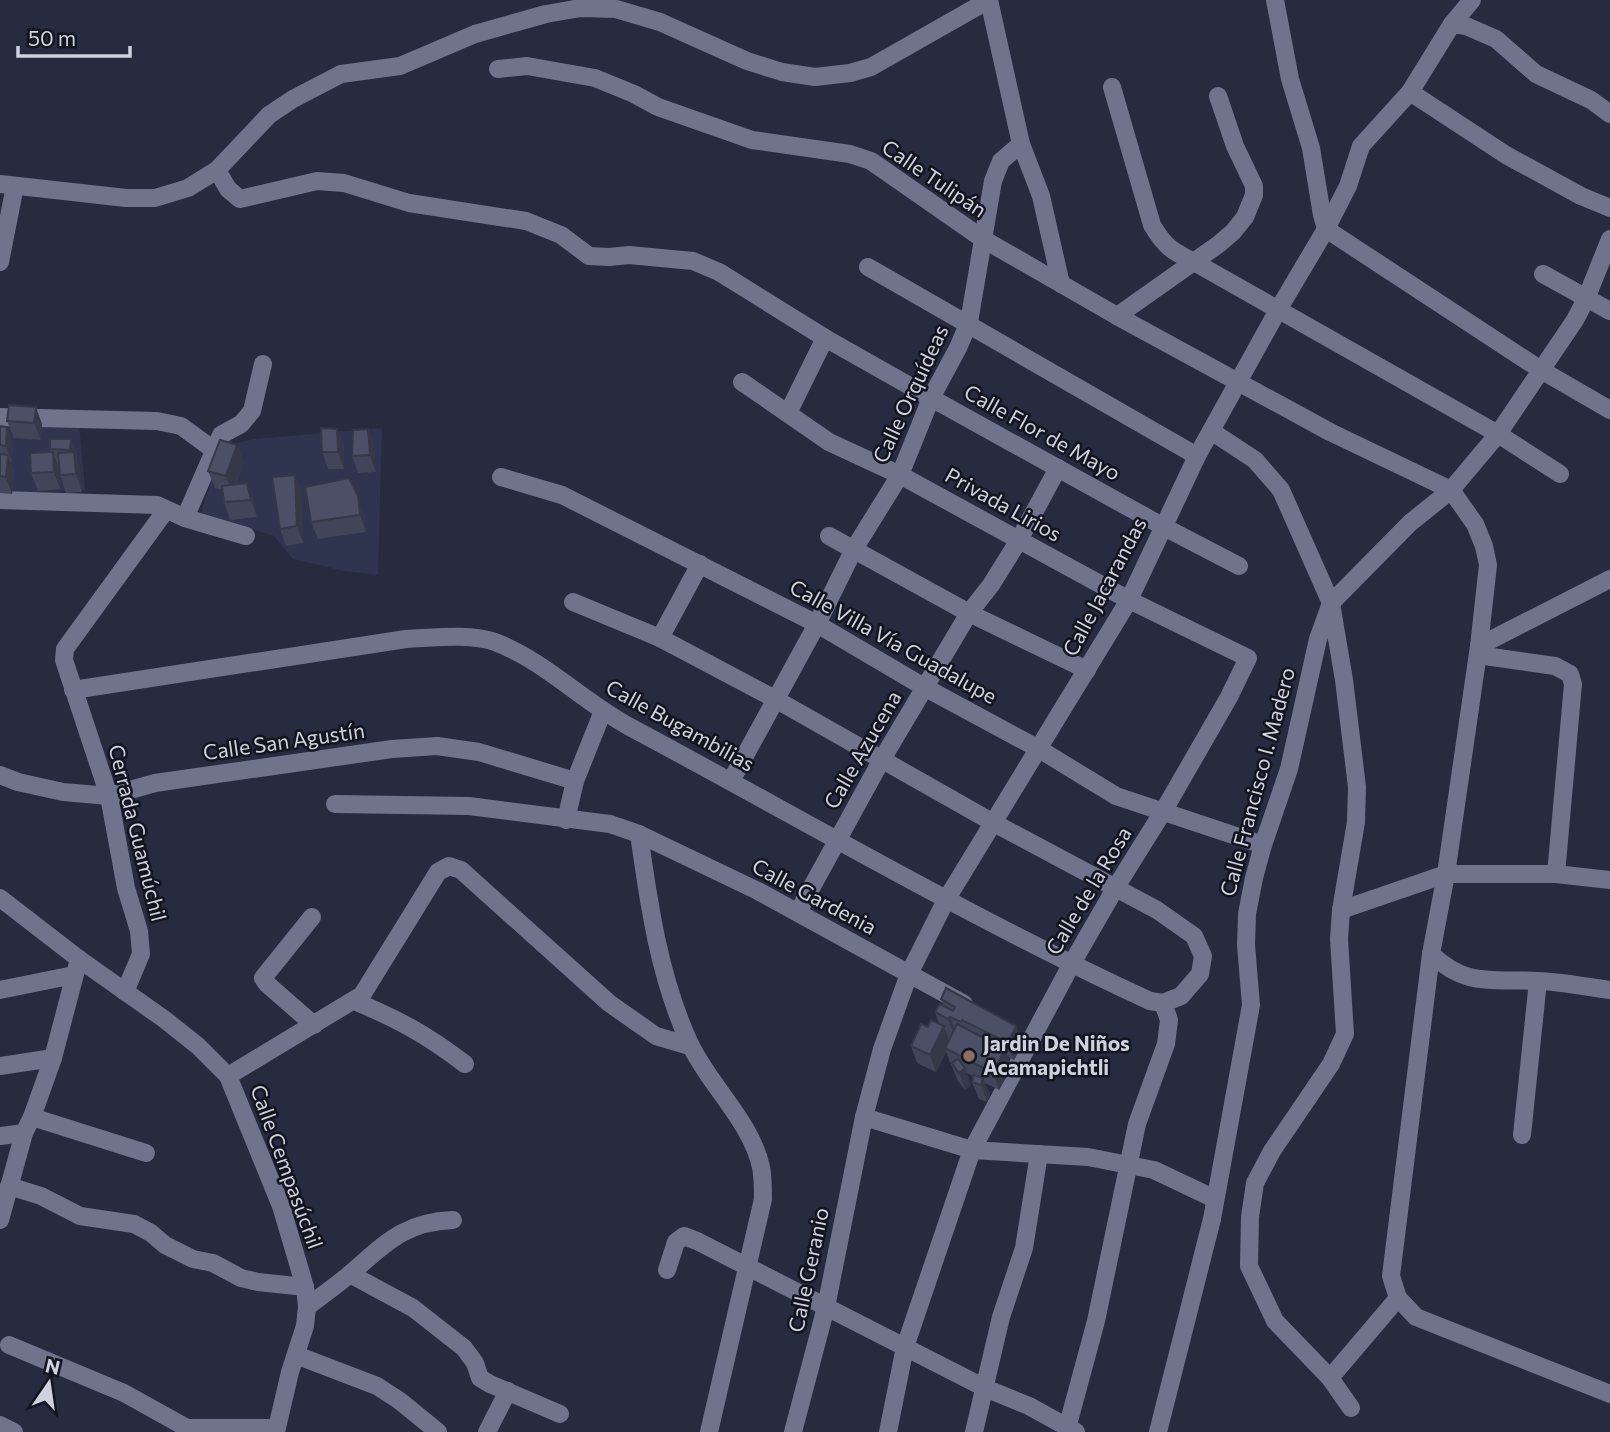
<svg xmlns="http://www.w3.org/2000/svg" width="1610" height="1432" font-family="Commissioner,sans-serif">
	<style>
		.built { fill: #2f344f }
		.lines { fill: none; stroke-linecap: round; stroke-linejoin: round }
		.minor { stroke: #6f738c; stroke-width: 18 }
		.wall { fill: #404559 }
		.shaded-wall { fill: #343848 }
		.building { fill: #4b5067; stroke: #343848; stroke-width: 2 }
		.education-dot { fill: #8d6e63; stroke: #12141e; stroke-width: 2.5 }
		.labels { text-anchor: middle; stroke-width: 5; stroke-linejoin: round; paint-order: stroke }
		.street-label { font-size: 21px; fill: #ced1df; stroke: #12141e }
		.poi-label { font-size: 21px; font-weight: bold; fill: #ced1df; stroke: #12141e; text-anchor: start }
	</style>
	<rect width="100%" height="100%" fill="#272b40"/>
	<g class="built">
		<path d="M0 420 79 423 85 490 0 494Z"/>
		<path d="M382 428 378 575 344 571 293 559 274 536 239 525 200 516 222 447 254 439Z"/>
	</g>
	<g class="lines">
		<g class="minor">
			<path d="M1275 0 1290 79 1311 148 1322 215 1326 229 1541 370 1610 410"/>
			<path d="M1452 24 1466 26 1496 39 1536 74 1591 100 1610 114"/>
			<path d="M498 69 527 66 595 78 634 94 658 107 752 140 850 154 871 161 983 239 1117 316 1330 432 1451 490 1475 524 1484 546 1488 565 1479 646 1446 874 1431 954 1391 1276 1398 1298 1416 1317 1610 1394"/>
			<path d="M1112 87 1152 225C1165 247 1172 251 1194 262L1498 434 1560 474"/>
			<path d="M1410 92 1506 155 1581 196 1610 208"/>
			<path d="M1021 144 1041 196 1061 284"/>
			<path d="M217 170 228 189 240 199 317 181 344 183 409 203 526 221 561 235 589 256 609 257 629 255 693 261 719 272 825 338 931 398 1164 527 1239 566"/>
			<path d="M0 184 126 198H155L188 188 217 170 269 115 293 99 341 74 400 66 475 34 546 14 581 8 616 9 660 22 747 61 782 72 815 77 850 73 871 67 989 0"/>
			<path d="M0 262 15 186"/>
			<path d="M868 267 1197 456"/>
			<path d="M1543 274 1610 311"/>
			<path d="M1117 316 1219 244 1233 232 1245 217 1254 195V186L1235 146 1218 96"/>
			<path d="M742 382 829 442 900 475 1129 600 1248 658 1229 697 1164 810 1116 887 1071 965 972 1150 905 1347 888 1432"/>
			<path d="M788 413 825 338"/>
			<path d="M0 417 157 421 181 426 214 450"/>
			<path d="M1211 431 1255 460 1281 490 1331 603 1344 680 1357 787 1356 822 1341 910 1339 939 1345 1034 1331 1064 1272 1151 1255 1183 1250 1217 1249 1266 1275 1321 1330 1378 1351 1408"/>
			<path d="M501 477 562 495 817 624 924 687 1039 749 1116 796 1263 845"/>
			<path d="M0 500 157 505 185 518 246 536"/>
			<path d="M185 518 221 435 241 424 252 411 263 364"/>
			<path d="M829 536 969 613 1087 670"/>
			<path d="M660 638 700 564"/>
			<path d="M1479 646 1610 579"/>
			<path d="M1478 655 1555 666 1570 674 1573 684 1556 874"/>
			<path d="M73 690 406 639C432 638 470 633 495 642 545 661 583 702 630 727 802 819 972 919 1150 1001L1163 1003 1181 996 1200 974 1203 956 1194 936 1157 910 992 822 775 699 660 638 573 602"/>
			<path d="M0 775 18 782 63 792 109 796 155 783 392 749 437 746 479 752 575 781"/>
			<path d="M731 781 817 624 854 549 900 475 931 398 958 348 969 322 993 181 1001 161 1021 144 989 0"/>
			<path d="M335 804 469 806 610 824 639 834 758 891 964 1004"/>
			<path d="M566 820 575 781 603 711"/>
			<path d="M639 834C649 905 659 976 689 1042 708 1084 751 1121 761 1167 763 1177 763 1189 763 1199L709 1432"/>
			<path d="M0 898 79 959 164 1019 198 1046 228 1076 281 1206 305 1287 307 1307 305 1326 290 1372 276 1432"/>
			<path d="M1341 910 1446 874H1556L1610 880"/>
			<path d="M798 912 881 761 969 613 991 585 1019 540 1058 468"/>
			<path d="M312 917 263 978 267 984 314 1025"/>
			<path d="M1431 954C1468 989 1494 978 1539 981 1563 982 1587 987 1610 990"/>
			<path d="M0 990 74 975"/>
			<path d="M125 992 141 954 139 931 126 888 109 796 64 660 65 649 166 510"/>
			<path d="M354 1001C398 1019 427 1035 465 1064"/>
			<path d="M0 1066 53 1058"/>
			<path d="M228 1076 362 995 438 872 449 866 461 870 609 1003 656 1036 690 1046"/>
			<path d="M32 1117 146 1153"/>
			<path d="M864 1117 972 1150 1088 1157 1154 1170 1215 1199"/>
			<path d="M1522 1135 1538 981"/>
			<path d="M0 1136 24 1133"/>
			<path d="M9 1186 41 1196 80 1216 134 1224 151 1233 165 1245 193 1259 213 1263 241 1278 258 1282 305 1287"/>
			<path d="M0 1220 24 1133 32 1117 53 1058 79 959"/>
			<path d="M667 1270 676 1242 684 1236 697 1241 985 1388 1029 1406 1076 1432"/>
			<path d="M350 1274 413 1308 464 1348 475 1363 480 1378 490 1384 560 1414"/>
			<path d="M307 1307C321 1296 336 1286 350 1274 385 1244 403 1222 453 1220"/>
			<path d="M9 1345 124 1393 187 1428H276"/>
			<path d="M296 1355 377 1386 400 1401 438 1432"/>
			<path d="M1330 1378 1398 1298"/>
			<path d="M0 1425 14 1432"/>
			<path d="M487 1432 508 1391"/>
			<path d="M793 1432 826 1307 864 1117 882 1049 909 974 946 900 1129 600 1197 456 1278 310 1326 229 1348 186 1361 146 1410 92 1452 24 1472 0"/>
			<path d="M974 1432 1001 1317 1024 1248 1039 1154"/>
			<path d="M1066 1432 1096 1321 1137 1124 1166 1044 1169 1020 1163 1003"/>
			<path d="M1158 1432 1212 1219 1251 1005 1246 945 1247 914 1254 878 1263 845 1289 769 1318 639 1331 603 1410 523 1451 490 1498 434 1575 320 1586 299 1610 239"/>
		</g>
	</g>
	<g class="wall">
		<path d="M9 405 42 424 41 440 14 438 7 421Z"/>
		<path d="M0 426 7 427 13 444 12 463H11L14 472 12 494 0 493Z"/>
		<path d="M337 429 344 447V469H328L322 452Z"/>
		<path d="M368 429 374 447 376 472 358 473 352 456Z"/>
		<path d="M71 439 77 457V461L80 469 82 492 66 493 60 475 59 467H58L60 489 38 491 31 473 51 452 50 449Z"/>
		<path d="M237 445 244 462 236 484 247 483 254 501 257 517 230 520 224 502 223 490 215 488 208 471Z"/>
		<path d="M295 475 302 493 303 543 286 546 280 529Z"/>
		<path d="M364 513 366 532 318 539 311 522Z"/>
		<path d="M941 999 1016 1026 1023 1043 1014 1060 1008 1057 1012 1067 999 1090 985 1083 990 1095 987 1102 979 1099 972 1082 974 1077 967 1073 971 1085 965 1090 958 1081 946 1052 936 1072 917 1063 911 1046 928 1027 939 1023 935 1012 943 1005Z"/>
	</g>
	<g class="shaded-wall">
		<path d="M36 407 42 424 41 440 34 423Z"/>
		<path d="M7 427 13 444 12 463 6 446Z"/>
		<path d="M337 429 344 447V469L338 452Z"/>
		<path d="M368 429 374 447 376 472 370 455Z"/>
		<path d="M71 439 77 457V461L80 469 82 492 76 474 74 461 70 450Z"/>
		<path d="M237 445 244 462 232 493 226 476Z"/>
		<path d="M53 452 59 469 60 489 54 472Z"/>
		<path d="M8 455 14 472 12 494 6 477Z"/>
		<path d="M295 475 302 493 303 543 297 526Z"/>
		<path d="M247 483 254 501 257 517 251 500Z"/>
		<path d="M358 496 364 513 366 532 360 515Z"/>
		<path d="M950 1017 956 1034 955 1037 948 1019Z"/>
		<path d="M944 1026 950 1043 945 1048 946 1052 936 1072 930 1055Z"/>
		<path d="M1016 1026 1023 1043 1014 1060 1008 1043Z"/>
		<path d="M1005 1049 1012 1067 999 1090 993 1073Z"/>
		<path d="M965 1068 971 1085 965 1090 959 1073Z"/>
		<path d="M983 1078 990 1095 987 1102 981 1085Z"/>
	</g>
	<g class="building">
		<path d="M9 405 36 407 34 423 7 421Z"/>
		<path d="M0 426 7 427 6 446 0 445Z"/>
		<path d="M321 428 337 429 338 452H322Z"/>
		<path d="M368 429 370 455 352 456 353 430Z"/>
		<path d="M50 439H71L70 450 50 449Z"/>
		<path d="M220 440 237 445 226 476 208 471Z"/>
		<path d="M53 452 54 472 31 473 30 453Z"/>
		<path d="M74 452 76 474 60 475 58 453Z"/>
		<path d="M0 454 8 455 6 477 0 476Z"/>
		<path d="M295 475 297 526 280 529 272 477Z"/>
		<path d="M349 478 358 496 360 515 311 522 305 487Z"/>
		<path d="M247 483 251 500 224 502 222 486Z"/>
		<path d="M946 988 1016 1026 1008 1043 962 1020 961 1022 950 1017 948 1019 935 1012 940 1004 953 1011 955 1007 941 999Z"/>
		<path d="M931 1020 944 1026 930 1055 911 1046 921 1024 928 1027Z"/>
		<path d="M957 1024 1005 1049 993 1073 945 1048Z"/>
		<path d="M958 1059 965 1068 959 1073 952 1063Z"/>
		<path d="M974 1075 983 1078 981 1085 972 1082Z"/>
	</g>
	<circle class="education-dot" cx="969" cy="1056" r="7"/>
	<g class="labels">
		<g class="street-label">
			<text transform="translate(934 179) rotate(34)" y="7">Calle Tulipán</text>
			<text transform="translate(911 394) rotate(-65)" y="7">Calle Orquídeas</text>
			<text transform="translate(1042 433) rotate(29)" y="7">Calle Flor de Mayo</text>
			<text transform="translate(1003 505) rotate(29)" y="7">Privada Lirios</text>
			<text transform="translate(1105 587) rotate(-62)" y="7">Calle Jacarandas</text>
			<text transform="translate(893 642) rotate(29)" y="7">Calle Villa Vía Guadalupe</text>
			<text transform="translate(680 726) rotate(29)" y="7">Calle Bugambilias</text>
			<text transform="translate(284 742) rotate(-8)" y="7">Calle San Agustín</text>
			<text transform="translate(863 750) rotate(-60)" y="7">Calle Azucena</text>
			<text transform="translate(1258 782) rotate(-75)" y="7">Calle Francisco I. Madero</text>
			<text transform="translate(137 833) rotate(76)" y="7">Cerrada Guamúchil</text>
			<text transform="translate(1089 891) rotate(-59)" y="7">Calle de la Rosa</text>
			<text transform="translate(814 897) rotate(28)" y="7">Calle Gardenia</text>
			<text transform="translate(286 1167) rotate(70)" y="7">Calle Cempasúchil</text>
			<text transform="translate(809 1270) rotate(-78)" y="7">Calle Geranio</text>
		</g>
		<g class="poi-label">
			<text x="983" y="1051">Jardin De Niños<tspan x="983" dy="24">Acamapichtli</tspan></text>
		</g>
	</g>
	<g transform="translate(49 1383) rotate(13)" stroke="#12141e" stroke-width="5" paint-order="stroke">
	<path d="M0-5L12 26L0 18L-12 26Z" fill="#ced1df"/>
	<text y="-10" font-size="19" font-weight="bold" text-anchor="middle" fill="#ced1df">N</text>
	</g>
	<path d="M18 46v10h112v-10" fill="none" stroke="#ced1df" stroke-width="3.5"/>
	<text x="28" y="46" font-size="21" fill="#ced1df" stroke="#12141e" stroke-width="5" paint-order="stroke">50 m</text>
</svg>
